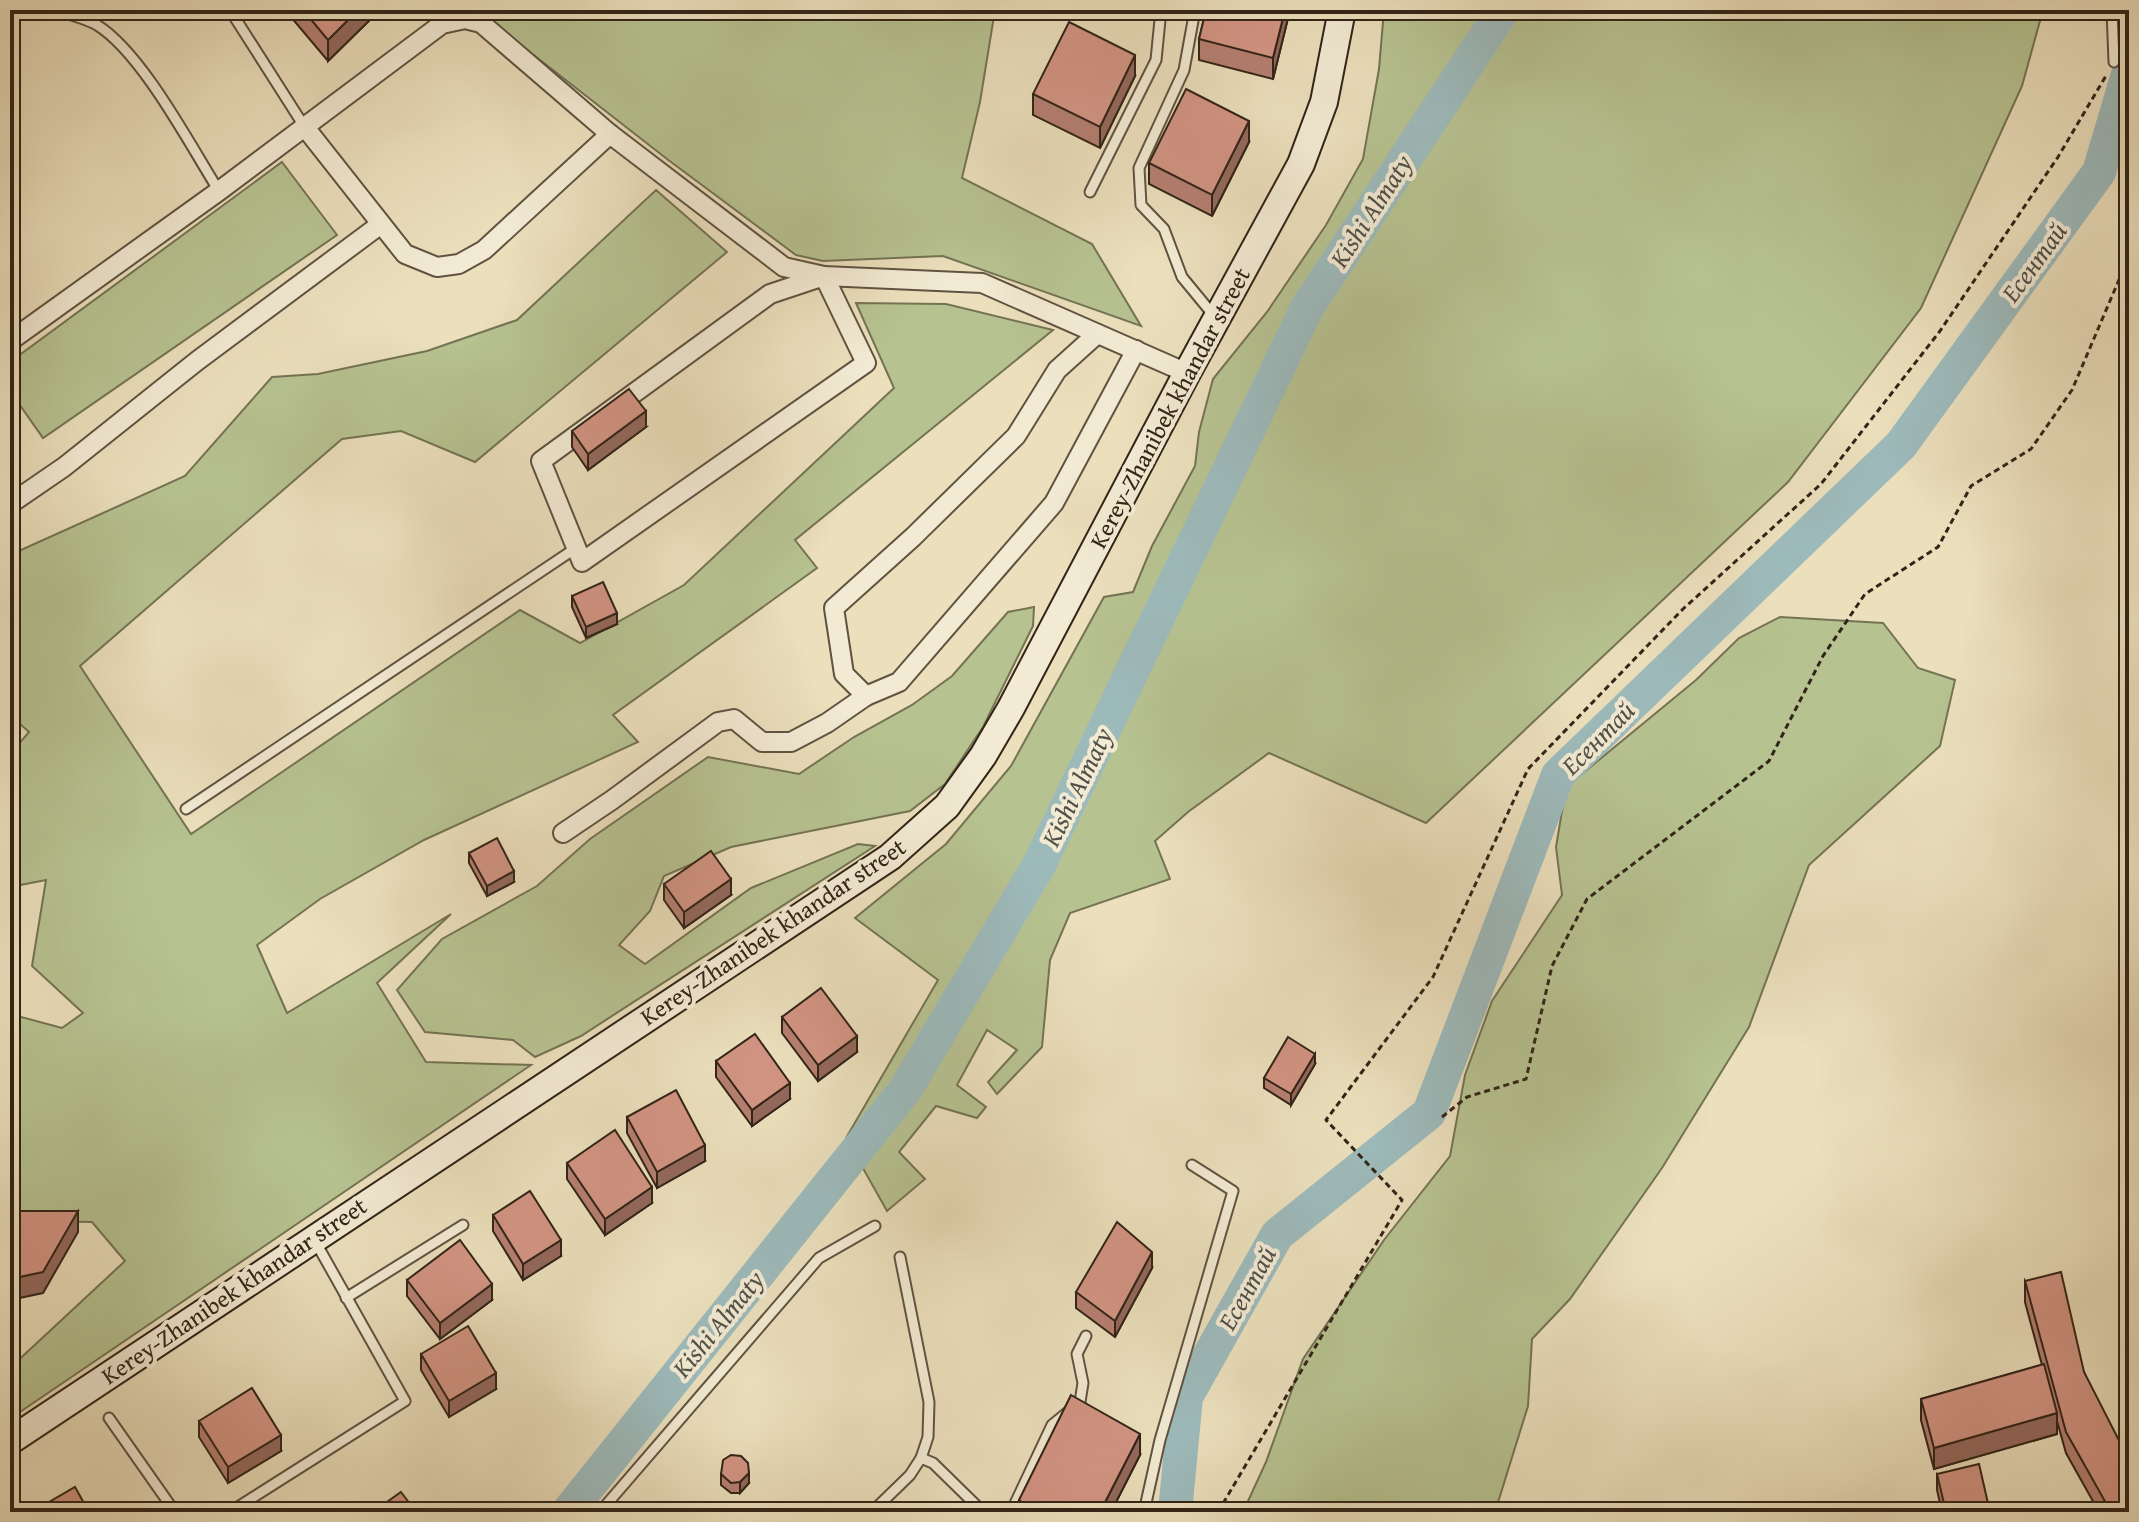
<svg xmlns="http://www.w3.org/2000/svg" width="2139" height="1522" font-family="'Gentium Book Plus',serif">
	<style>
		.green { fill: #b7c291; stroke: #747354; stroke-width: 2 }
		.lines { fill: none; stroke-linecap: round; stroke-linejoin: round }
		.river { stroke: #9dbabb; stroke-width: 34 }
		.lane-casing { stroke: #605341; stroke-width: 13 }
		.street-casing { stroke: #605341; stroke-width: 22 }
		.secondary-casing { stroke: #322418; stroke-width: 30 }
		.path { stroke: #322418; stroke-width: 3; stroke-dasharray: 6 4; stroke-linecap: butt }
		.lane { stroke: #f2ead3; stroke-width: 9 }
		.street { stroke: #f2ead3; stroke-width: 18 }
		.secondary { stroke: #f2ead3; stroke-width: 26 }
		.wall { fill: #b57f71; stroke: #322418; stroke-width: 2 }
		.shaded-wall { fill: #93685c; stroke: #322418; stroke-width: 2 }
		.building { fill: #d29483; stroke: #322418; stroke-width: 2 }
		.labels { text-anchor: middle; stroke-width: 8; stroke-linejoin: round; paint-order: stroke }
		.street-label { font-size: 24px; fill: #322418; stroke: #f2ead3 }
		.water-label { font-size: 26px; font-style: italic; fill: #525149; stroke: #f2ead3 }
	</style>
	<rect width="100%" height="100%" fill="#ebdfbc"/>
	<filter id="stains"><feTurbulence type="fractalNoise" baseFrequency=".0025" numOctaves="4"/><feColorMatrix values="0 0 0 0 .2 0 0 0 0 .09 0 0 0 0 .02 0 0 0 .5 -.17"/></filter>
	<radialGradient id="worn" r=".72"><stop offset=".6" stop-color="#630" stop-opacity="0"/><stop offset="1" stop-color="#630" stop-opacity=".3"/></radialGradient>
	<g class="green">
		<path d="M476 10H995L980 102 962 178 1092 244 1141 326 943 256 823 261 796 255 667 159Z"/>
		<path d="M1384 10H2043L2022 86 1921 308 1788 482 1426 823 1269 753 1188 812 1155 841 1170 879 1070 913 1050 960 1042 1047 997 1094 988 1082 1017 1050 987 1030 957 1085 986 1107 977 1118 936 1106 899 1152 925 1179 887 1211 846 1138 938 980 855 918 946 844 1011 766 1104 597 1133 592 1152 546 1195 466 1199 432 1213 379 1267 312 1326 225 1363 159 1379 69Z"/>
		<path d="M282 162 337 235 43 438 10 391V362Z"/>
		<path d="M656 190 727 252 475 462 401 431 342 439 80 666 191 834 520 610 580 643 684 585 894 388 856 303 946 304 1053 330 795 540 817 568 613 715 638 742 424 840 320 899 257 945 287 1013 451 914 377 983 426 1062 531 1065 20 1412 10 1399V1368L125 1261 92 1222 10 1221V1014L62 1028 83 1013 32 966 46 880 10 887V754L29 732 10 715V555L185 476 272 377 318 374 427 351 517 320Z"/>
		<path d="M1034 607 1033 626 983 727 945 784 910 811 731 847 664 876 650 911 619 945 645 964 751 888 858 844 875 846 581 1036 535 1057 513 1040 425 1032 397 990 442 939 537 886 590 839 708 757 799 774 854 737 912 705 952 676 1008 612Z"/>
		<path d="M1780 617 1883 623 1918 668 1955 680 1940 746 1809 865 1749 1027 1662 1168 1570 1299 1532 1339 1528 1406 1495 1512H1243L1266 1462 1303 1359 1384 1240 1450 1156 1465 1075 1492 1001 1562 895 1556 847 1566 787 1696 680 1739 638Z"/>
	</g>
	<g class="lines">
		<g class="river">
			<path d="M568 1512 905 1090 1039 865 1307 308 1503 10"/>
			<path d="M1175 1512 1186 1397 1277 1235 1429 1113 1558 775 1901 445 2099 172 2129 71"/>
		</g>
		<g class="lane-casing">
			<g id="lane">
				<path d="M56 10C69 15 85 18 97 25 142 53 190 145 219 191"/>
				<path d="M230 10 304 126"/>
				<path d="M1195 10 1184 70 1139 168 1141 205 1164 229 1182 277 1215 317"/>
				<path d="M2112 10 2114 62"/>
				<path d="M1090 192 1156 60 1161 10"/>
				<path d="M186 809 576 548"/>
				<path d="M346 1298 463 1225"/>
				<path d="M109 1418 175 1512"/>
				<path d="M921 1458 933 1463 983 1512"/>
				<path d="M230 1512 405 1401 315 1241"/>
				<path d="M600 1512 819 1258 875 1226"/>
				<path d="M872 1512 910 1475 921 1458 928 1437 929 1402 900 1257"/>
				<path d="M1011 1512 1052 1425 1080 1402 1083 1383 1077 1354 1086 1336"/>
				<path d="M1144 1512 1160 1440 1233 1191 1192 1165"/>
			</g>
		</g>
		<g class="street-casing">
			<g id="street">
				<path d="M304 126 405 254 437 267 459 264 484 250 610 134"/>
				<path d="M824 276 866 363 582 562 541 461 770 294Z"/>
				<path d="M10 341 219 191 442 24 465 19 481 23 610 134 784 267 824 276 982 283 1187 373"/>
				<path d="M10 504 64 467 197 361 381 224"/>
				<path d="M866 696 844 674 834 608 913 537 1016 436 1057 370 1097 334"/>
				<path d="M563 833 612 800 718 722 734 719 762 742H791L827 723 866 696 899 682 1054 503 1136 350"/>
			</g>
		</g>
		<g class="secondary-casing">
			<path id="secondary" d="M10 1441 890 857 947 806 983 756 1011 708 1187 373 1301 164 1324 102 1342 10"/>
		</g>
		<g class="path">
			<path d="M1442 1117 1467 1097 1526 1079 1552 966 1587 899 1769 761 1823 656 1865 594 1938 547 1971 486 2031 449 2072 390 2127 261 2126 188 2129 182"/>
			<path d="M1218 1512 1402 1200 1326 1120 1433 977 1528 769 1683 609 1821 484 1940 331 2058 157 2107 74"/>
		</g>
		<use href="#lane" class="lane"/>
		<use href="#street" class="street"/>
		<use href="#secondary" class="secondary"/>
	</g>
	<g class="wall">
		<path d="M285 10H380L328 61Z"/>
		<path d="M1206 10H1290L1273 79 1199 60V39Z"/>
		<path d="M1135 76 1100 148 1033 115V94Z"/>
		<path d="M1249 142 1212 216 1149 184V163Z"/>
		<path d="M646 427 588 470 572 447V431Z"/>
		<path d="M572 596 617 624 586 638 572 607Z"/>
		<path d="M469 853 514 882 487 896 469 863Z"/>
		<path d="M664 884 731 895 684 928 664 900Z"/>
		<path d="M782 1017 857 1052 818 1081 782 1033Z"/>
		<path d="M716 1061 790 1099 752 1126 716 1077Z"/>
		<path d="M1315 1064 1291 1105 1264 1088V1078Z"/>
		<path d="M627 1117 705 1161 657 1188 627 1133Z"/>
		<path d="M567 1163 652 1203 605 1235 567 1179Z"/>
		<path d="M493 1215 561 1256 523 1280 493 1231Z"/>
		<path d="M1152 1268 1115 1337 1076 1308V1292Z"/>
		<path d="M407 1280 492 1300 440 1339 407 1296Z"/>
		<path d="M2025 1281 2084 1372 2129 1512H2099L2066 1453 2057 1421V1434L1934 1469 1921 1420V1399L2042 1365 2025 1302Z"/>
		<path d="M421 1354 496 1389 449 1417 421 1370Z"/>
		<path d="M199 1421 281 1451 228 1483 199 1437Z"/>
		<path d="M1140 1455 1111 1512H1019V1500Z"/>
		<path d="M721 1474 749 1483 740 1493H731L721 1485Z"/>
		<path d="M1937 1474 1990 1512H1942L1937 1490Z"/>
	</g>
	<g class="shaded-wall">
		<path d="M358 10H380L328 61V40Z"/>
		<path d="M1285 10H1290L1273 79V58Z"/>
		<path d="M1135 55V76L1100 148V127Z"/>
		<path d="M1249 121V142L1212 216V195Z"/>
		<path d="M646 411V427L588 470V454Z"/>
		<path d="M617 613V624L586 638V627Z"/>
		<path d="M514 871V882L487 896V886Z"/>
		<path d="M731 879V895L684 928V912Z"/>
		<path d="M857 1036V1052L818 1081V1065Z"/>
		<path d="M1315 1054V1064L1291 1105V1094Z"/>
		<path d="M790 1083V1099L752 1126V1110Z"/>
		<path d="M705 1145V1161L657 1188V1172Z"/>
		<path d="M652 1187V1203L605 1235V1219Z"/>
		<path d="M78 1211V1232L43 1293 10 1300V1279Z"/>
		<path d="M561 1240V1256L523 1280V1264Z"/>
		<path d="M1152 1252V1268L1115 1337V1321Z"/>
		<path d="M492 1284V1300L440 1339V1323Z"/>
		<path d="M496 1373V1389L449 1417V1401Z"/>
		<path d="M2057 1413V1434L1934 1469V1448Z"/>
		<path d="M1140 1434V1455L1111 1512H1100Z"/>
		<path d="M281 1435V1451L228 1483V1467Z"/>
		<path d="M749 1473V1483L740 1493V1482Z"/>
	</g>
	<g class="building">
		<path d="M303 10H358L328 40Z"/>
		<path d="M1206 10H1285L1273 58 1199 39Z"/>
		<path d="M1069 22 1135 55 1100 127 1033 94Z"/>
		<path d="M1186 89 1249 121 1212 195 1149 163Z"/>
		<path d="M629 389 646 411 588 454 572 431Z"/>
		<path d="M603 582 617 613 586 627 572 596Z"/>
		<path d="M497 838 514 871 487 886 469 853Z"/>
		<path d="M711 851 731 879 684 912 664 884Z"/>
		<path d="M821 988 857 1036 818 1065 782 1017Z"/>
		<path d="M755 1034 790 1083 752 1110 716 1061Z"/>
		<path d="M1288 1037 1315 1054 1291 1094 1264 1078Z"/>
		<path d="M676 1090 705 1145 657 1172 627 1117Z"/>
		<path d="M615 1130 652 1187 605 1219 567 1163Z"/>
		<path d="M530 1191 561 1240 523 1264 493 1215Z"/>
		<path d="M10 1211H78L43 1272 10 1279Z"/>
		<path d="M1117 1222 1152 1252 1115 1321 1076 1292Z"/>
		<path d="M460 1240 492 1284 440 1323 407 1280Z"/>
		<path d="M2061 1272 2084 1372 2129 1460V1512H2111L2066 1432 2025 1281Z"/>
		<path d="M468 1326 496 1373 449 1401 421 1354Z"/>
		<path d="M2044 1364 2057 1413 1934 1448 1921 1399Z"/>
		<path d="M252 1388 281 1435 228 1467 199 1421Z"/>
		<path d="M1071 1395 1140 1434 1100 1512H1035L1019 1500Z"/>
		<path d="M731 1455 741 1456 748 1463 749 1473 740 1482 731 1483 721 1474 723 1460Z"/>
		<path d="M1979 1464 1990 1512H1946L1937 1474Z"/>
		<path d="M75 1487 89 1512H32Z"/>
		<path d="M401 1492 416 1512H373Z"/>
	</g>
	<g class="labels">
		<g class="street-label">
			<text transform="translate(1170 408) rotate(-62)" y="8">Kerey-Zhanibek khandar street</text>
			<text transform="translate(773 932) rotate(-34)" y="8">Kerey-Zhanibek khandar street</text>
			<text transform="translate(234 1291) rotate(-34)" y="8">Kerey-Zhanibek khandar street</text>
		</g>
		<g class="water-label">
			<text transform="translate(1371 211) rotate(-57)" y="9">Kіshі Almaty</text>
			<text transform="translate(2034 262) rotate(-54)" y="9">Есентай</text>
			<text transform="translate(1598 738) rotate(-45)" y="9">Есентай</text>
			<text transform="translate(1077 787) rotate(-64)" y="9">Kіshі Almaty</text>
			<text transform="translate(1247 1288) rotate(-61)" y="9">Есентай</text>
			<text transform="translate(718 1324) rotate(-51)" y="9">Kіshі Almaty</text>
		</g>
	</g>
	<rect width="2139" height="1522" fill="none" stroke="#ebdfbc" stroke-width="40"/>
	<rect x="12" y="12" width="2115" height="1498" fill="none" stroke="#322418" stroke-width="4"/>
	<rect x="20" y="20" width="2099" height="1482" fill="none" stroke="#322418" stroke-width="2"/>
	<rect width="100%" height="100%" filter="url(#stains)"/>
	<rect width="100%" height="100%" fill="url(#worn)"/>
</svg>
